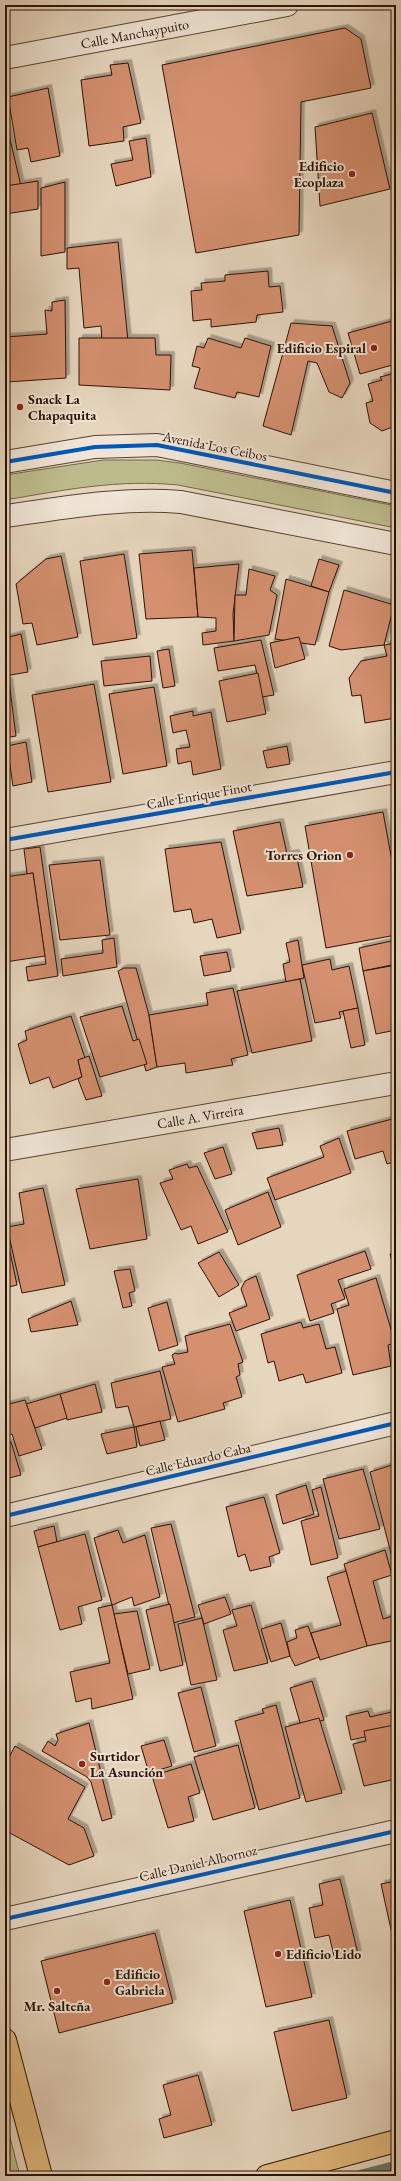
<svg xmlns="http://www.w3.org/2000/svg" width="401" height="2181" font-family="'EB Garamond',serif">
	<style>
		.green { fill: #bdbb8c; stroke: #746648 }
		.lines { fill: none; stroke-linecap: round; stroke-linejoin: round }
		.stream { stroke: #6b766e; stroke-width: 9 }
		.building { fill: #d59070; stroke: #2b1205; filter: url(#shadow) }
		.minor-casing { stroke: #5a4333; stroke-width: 24 }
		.major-casing { stroke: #2b1205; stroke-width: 24 }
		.minor { stroke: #efe4d5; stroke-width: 22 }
		.major { stroke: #e3bb7f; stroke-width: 22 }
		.cycleway-casing { stroke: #efe4d5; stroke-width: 6 }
		.cycleway { stroke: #0057b8; stroke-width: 4 }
		.poi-dot { fill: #8f2418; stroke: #efe4d5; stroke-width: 1.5 }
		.labels { text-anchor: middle; stroke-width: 4; stroke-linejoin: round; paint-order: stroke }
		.street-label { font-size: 14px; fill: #2b1205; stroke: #efe4d5 }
		.poi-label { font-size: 14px; font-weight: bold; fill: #2b1205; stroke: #efe4d5; text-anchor: start }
	</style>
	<defs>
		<filter id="shadow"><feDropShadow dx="3.5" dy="-3.5" stdDeviation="0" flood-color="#0004"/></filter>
	</defs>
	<rect width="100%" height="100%" fill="#e6d6be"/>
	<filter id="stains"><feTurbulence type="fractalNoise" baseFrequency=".005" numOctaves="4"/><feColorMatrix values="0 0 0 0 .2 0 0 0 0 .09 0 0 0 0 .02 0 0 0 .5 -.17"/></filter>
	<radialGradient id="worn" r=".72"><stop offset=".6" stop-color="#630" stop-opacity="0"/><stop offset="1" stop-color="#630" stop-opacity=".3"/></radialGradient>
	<g class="green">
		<path d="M103 460H156L180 463 396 506V528L178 485C117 479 65 490 5 500V475Z"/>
		<path d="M5 2118 19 2172 20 2176 8 2175 5 2164Z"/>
	</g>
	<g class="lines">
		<path class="stream" d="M354 2176 396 2165"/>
	</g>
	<g class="building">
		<path d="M345 28 361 39 371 88 301 102 299 235 196 253 162 65Z"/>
		<path d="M128 63 141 123 123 127 124 141 89 146 81 80 112 75 110 65Z"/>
		<path d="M48 88 60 156 31 162 28 148 17 150 8 97Z"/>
		<path d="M372 113 390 189 320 206 315 127Z"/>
		<path d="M5 118 21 186 5 190Z"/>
		<path d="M146 138 151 177 116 186 111 164 133 160 129 141Z"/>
		<path d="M38 181V209L5 214V186Z"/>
		<path d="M65 182V252L41 256V188Z"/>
		<path d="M118 242 128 341 102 343 101 326 84 328 79 268 67 269V248Z"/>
		<path d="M268 271 269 287 280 286 283 312 257 315 256 322 211 327V319L193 321 191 291 202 290 201 283 225 281V275Z"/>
		<path d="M65 300 66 378 7 382 5 337 47 334 45 310 52 311V302Z"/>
		<path d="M396 320V364L360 374 348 333Z"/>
		<path d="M291 323 332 326 350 383 342 398 329 392 317 363 308 361 291 435 263 426Z"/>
		<path d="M79 338H155L156 355H171L170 390 79 385Z"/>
		<path d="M208 338 241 348 245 338 271 346 259 397 237 392 235 398 194 388 200 368 192 366 197 346 204 348Z"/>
		<path d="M396 373V428L395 426 382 431 370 423 366 403 373 401 368 384 382 380 380 377Z"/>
		<path d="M192 550 198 617 146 619 139 554Z"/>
		<path d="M124 554 137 638 93 645 80 561Z"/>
		<path d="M61 556 78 637 37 645 32 623 23 624 16 584 46 559Z"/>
		<path d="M319 559 339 565 329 592 311 586Z"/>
		<path d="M239 564 233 614 234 641 203 645 202 633 216 631V618L198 617 194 568Z"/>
		<path d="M249 569 275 576 270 590 277 595 269 635 234 641 235 595H246Z"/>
		<path d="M286 579 329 592 315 645 275 639Z"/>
		<path d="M344 590 394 605 384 645 341 650 329 646Z"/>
		<path d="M21 634 28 672 5 676V638Z"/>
		<path d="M299 637 305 659 275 668 270 643Z"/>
		<path d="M261 640 274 695 262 697 255 665 218 671 214 648Z"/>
		<path d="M396 643V718L365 723 361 695 352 696 349 678 361 661 387 656 384 645Z"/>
		<path d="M169 649 175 686 163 688 157 651Z"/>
		<path d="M150 656 152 681 104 686 101 661Z"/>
		<path d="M258 673 266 714 227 722 219 681Z"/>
		<path d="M9 681 16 736 5 738V682Z"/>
		<path d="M94 684 111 782 48 792 32 695Z"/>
		<path d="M154 687 167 766 123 774 109 694Z"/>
		<path d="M193 711V716L211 712 221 769 193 775 191 761 178 764 176 749 190 747 186 730 173 733 170 716Z"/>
		<path d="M26 742 32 782 13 786 7 746Z"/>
		<path d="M287 746 290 764 267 768 263 751Z"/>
		<path d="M383 812 396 883V935L326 948 305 826Z"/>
		<path d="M280 822 287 854 296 853 303 887 247 896 233 831Z"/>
		<path d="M221 842 241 933 217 938 212 919 194 923 191 909 174 912 165 849Z"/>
		<path d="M40 847 58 976 28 981 26 967 46 964 33 873 27 874 24 849Z"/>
		<path d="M100 860 110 935 60 940 49 865Z"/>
		<path d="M33 873 45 956 5 962V877Z"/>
		<path d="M114 938 117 967 63 976 61 959 103 953 102 940Z"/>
		<path d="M298 940 304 978 286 982 283 964 290 962 286 943Z"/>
		<path d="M396 940V964L363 971 359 948Z"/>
		<path d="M227 952 231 971 204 976 200 956Z"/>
		<path d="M330 959 332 970 349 966 358 1008 339 1012 341 1018 315 1023 302 965Z"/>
		<path d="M396 965V1030L376 1034 363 971Z"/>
		<path d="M124 968H136L149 1015 157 1067 146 1071 118 971Z"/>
		<path d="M300 979 312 1041 252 1053 237 991Z"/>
		<path d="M233 988 248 1055 231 1059 233 1065 186 1073 185 1063 157 1067 149 1015 208 1005 206 993Z"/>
		<path d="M122 1006 133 1041 139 1039 147 1064 100 1077 80 1017Z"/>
		<path d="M358 1008 365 1045 351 1048 343 1011Z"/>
		<path d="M71 1016 85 1058 78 1060 82 1077 53 1088 49 1077 30 1084 18 1044 27 1040 25 1031Z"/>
		<path d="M89 1056 102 1096 86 1100 78 1079 82 1077 78 1060Z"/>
		<path d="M396 1118V1161L387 1164 383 1151 355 1159 347 1131Z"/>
		<path d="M279 1128 283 1145 257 1149 252 1133Z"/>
		<path d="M339 1138 351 1173 275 1200 267 1178 324 1157 320 1146Z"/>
		<path d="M223 1147 232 1174 215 1179 204 1153Z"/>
		<path d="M187 1164 189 1168 197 1166 228 1232 198 1244 191 1226 181 1230 160 1183 173 1179 169 1170Z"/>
		<path d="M138 1179 147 1239 90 1249 76 1189Z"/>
		<path d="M43 1188 65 1285 22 1293 7 1227 24 1224 19 1193Z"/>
		<path d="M268 1192 281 1227 238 1245 225 1210Z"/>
		<path d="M5 1228 17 1285 5 1288Z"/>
		<path d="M365 1251 371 1269 338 1280 345 1299 331 1304 334 1313 310 1321 297 1275Z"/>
		<path d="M219 1252 239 1285 219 1297 198 1263Z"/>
		<path d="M396 1252V1278L390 1254Z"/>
		<path d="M130 1269 135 1291 129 1293 132 1306 123 1308 114 1271Z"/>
		<path d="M256 1276 270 1319 236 1331 229 1313 247 1306 241 1289 245 1281Z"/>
		<path d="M376 1278 395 1343 388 1345 391 1366 353 1375 337 1309 349 1305 344 1289Z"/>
		<path d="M71 1301 78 1325 31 1332 28 1319Z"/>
		<path d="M167 1302 178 1345 159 1351 148 1308Z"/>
		<path d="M301 1322 303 1328 319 1324 326 1349 335 1347 342 1373 306 1383 303 1374 279 1381 274 1361 268 1363 261 1334Z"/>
		<path d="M230 1324 243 1362 238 1364 240 1375 236 1377 242 1397 223 1403 225 1409 178 1422 162 1367 175 1364 172 1355 175 1353 178 1354 188 1352 185 1336Z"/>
		<path d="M160 1371 171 1419 134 1427 128 1406 116 1408 111 1383Z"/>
		<path d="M95 1384 102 1412 67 1420 60 1394Z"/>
		<path d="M60 1394 67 1418 35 1428 26 1404Z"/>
		<path d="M25 1400 42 1449 19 1456 12 1434 5 1436V1405Z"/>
		<path d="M160 1421 165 1440 140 1446 136 1427Z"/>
		<path d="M134 1427 137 1447 107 1454 101 1434Z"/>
		<path d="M11 1442 21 1475 5 1479V1444Z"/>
		<path d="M392 1465 396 1478 395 1569 370 1472Z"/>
		<path d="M363 1469 380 1529 339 1539 323 1479Z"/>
		<path d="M306 1485 314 1514 283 1524 276 1495Z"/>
		<path d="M321 1487 338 1558 311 1565 301 1521 319 1516 312 1490Z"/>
		<path d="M264 1497 280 1553 269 1557 271 1566 250 1571 245 1554 238 1557 226 1507Z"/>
		<path d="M171 1524 195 1617 173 1623 151 1528Z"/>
		<path d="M54 1526 57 1542 38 1547 34 1531Z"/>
		<path d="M118 1530 123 1543 145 1535 160 1597 134 1606 132 1597 112 1605 94 1538Z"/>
		<path d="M85 1534 102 1600 78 1607 82 1624 60 1630 38 1547Z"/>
		<path d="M385 1550 392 1575 373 1581 383 1619 396 1615V1640L367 1646 344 1564Z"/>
		<path d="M346 1571 367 1646 320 1660 311 1633 341 1625 327 1577Z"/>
		<path d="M225 1597 231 1614 204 1624 198 1605Z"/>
		<path d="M170 1604 183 1665 160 1671 146 1610Z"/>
		<path d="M112 1605 133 1699 92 1709 91 1698 76 1702 70 1672 110 1663 98 1608Z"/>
		<path d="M251 1605 268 1663 234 1671 223 1630 237 1626 232 1610Z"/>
		<path d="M137 1611 150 1669 128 1674 114 1614Z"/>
		<path d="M202 1618 217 1680 191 1685 178 1624Z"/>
		<path d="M281 1623 290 1656 271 1662 261 1629Z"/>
		<path d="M308 1626 319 1657 295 1666 290 1656 287 1642 297 1638 295 1630Z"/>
		<path d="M396 1640V1655L393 1641Z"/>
		<path d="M312 1681 324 1720 301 1726 290 1688Z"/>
		<path d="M201 1687 216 1746 194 1752 178 1693Z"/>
		<path d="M276 1705 300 1798 259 1810 235 1721 264 1713 262 1709Z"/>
		<path d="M368 1711 370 1717 396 1711V1730L351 1740 346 1716Z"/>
		<path d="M319 1718 342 1793 306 1802 285 1727Z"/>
		<path d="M89 1723 112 1818 102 1821 91 1782 87 1777 42 1751 48 1741 55 1746 58 1740 56 1734Z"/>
		<path d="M394 1725 396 1727V1779L364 1786 353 1744 366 1741 364 1731Z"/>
		<path d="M164 1740 172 1766 149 1773 141 1746Z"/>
		<path d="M238 1745 255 1808 213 1820 194 1757Z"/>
		<path d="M15 1746 85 1787 68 1819 84 1828 94 1856 69 1865 8 1832 5 1820V1765Z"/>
		<path d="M191 1764 200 1793 188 1797 194 1821 168 1828 152 1776Z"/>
		<path d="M340 1879 358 1954 335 1960 329 1935 315 1938 309 1908 323 1905 319 1884Z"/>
		<path d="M396 1881V1952L381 1884Z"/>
		<path d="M290 1900 312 1997 266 2007 244 1911Z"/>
		<path d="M155 1933 173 2003 59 2033 41 1961Z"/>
		<path d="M329 2020 347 2098 292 2111 274 2032Z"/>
		<path d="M198 2075 212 2125 164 2138 159 2119 171 2115 163 2085Z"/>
	</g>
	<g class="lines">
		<g class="minor-casing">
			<g id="minor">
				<path id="s1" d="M5 58 287 5"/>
				<path d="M5 462 95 447 157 445 396 493"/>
				<path d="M5 516C64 508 121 497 181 502L396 544"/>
				<path d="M5 840 396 772"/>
				<path id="s2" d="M5 1150 396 1083"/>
				<path d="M5 1516 396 1423"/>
				<path d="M5 1919 396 1831"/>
			</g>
		</g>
		<g class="major-casing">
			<g id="major">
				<path d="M5 2040 41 2176"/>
				<path d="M267 2176 396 2141"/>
			</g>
		</g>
		<use href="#minor" class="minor"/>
		<use href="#major" class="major"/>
		<g class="cycleway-casing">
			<g id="cycleway">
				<path d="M5 462 95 447 157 445 396 493"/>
				<path d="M5 840 396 772"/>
				<path d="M5 1516 396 1423"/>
				<path d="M5 1919 396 1831"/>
			</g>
		</g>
		<use href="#cycleway" class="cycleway"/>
	</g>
	<g class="poi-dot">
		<circle cx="352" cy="174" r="4"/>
		<circle cx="374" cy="348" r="4"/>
		<circle cx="20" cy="407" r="4"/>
		<circle cx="350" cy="855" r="4"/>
		<circle cx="82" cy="1764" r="4"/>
		<circle cx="278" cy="1954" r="4"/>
		<circle cx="107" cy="1982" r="4"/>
		<circle cx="57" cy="1991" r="4"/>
	</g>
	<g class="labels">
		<g class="street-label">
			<text dy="5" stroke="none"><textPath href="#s1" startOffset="132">Calle Manchaypuito</textPath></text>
			<text transform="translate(215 446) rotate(11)" y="5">Avenida Los Ceibos</text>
			<text transform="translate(199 795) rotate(-10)" y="5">Calle Enrique Finot</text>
			<text dy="5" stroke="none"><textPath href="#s2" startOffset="198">Calle A. Virreira</textPath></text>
			<text transform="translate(198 1459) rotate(-13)" y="5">Calle Eduardo Caba</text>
			<text transform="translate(198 1863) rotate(-13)" y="5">Calle Daniel Albornoz</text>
		</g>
		<g class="poi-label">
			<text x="344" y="171" text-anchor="end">Edificio<tspan x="344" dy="16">Ecoplaza</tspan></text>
			<text x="366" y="353" text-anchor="end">Edificio Espiral</text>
			<text x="28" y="404">Snack La<tspan x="28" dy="16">Chapaquita</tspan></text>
			<text x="342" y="860" text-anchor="end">Torres Orion</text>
			<text x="90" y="1761">Surtidor<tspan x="90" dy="16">La Asunción</tspan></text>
			<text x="286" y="1959">Edificio Lido</text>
			<text x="115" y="1979">Edificio<tspan x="115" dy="16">Gabriela</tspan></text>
			<text x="57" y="2011" text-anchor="middle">Mr. Salteña</text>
		</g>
	</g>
	<rect width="401" height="2181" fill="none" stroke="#e6d6be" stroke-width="20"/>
	<rect x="6" y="6" width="389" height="2169" fill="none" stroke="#2b1205" stroke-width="2"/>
	<rect x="10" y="10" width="381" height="2161" fill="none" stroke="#2b1205"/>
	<rect width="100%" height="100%" filter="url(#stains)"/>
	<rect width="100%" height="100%" fill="url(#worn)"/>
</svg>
